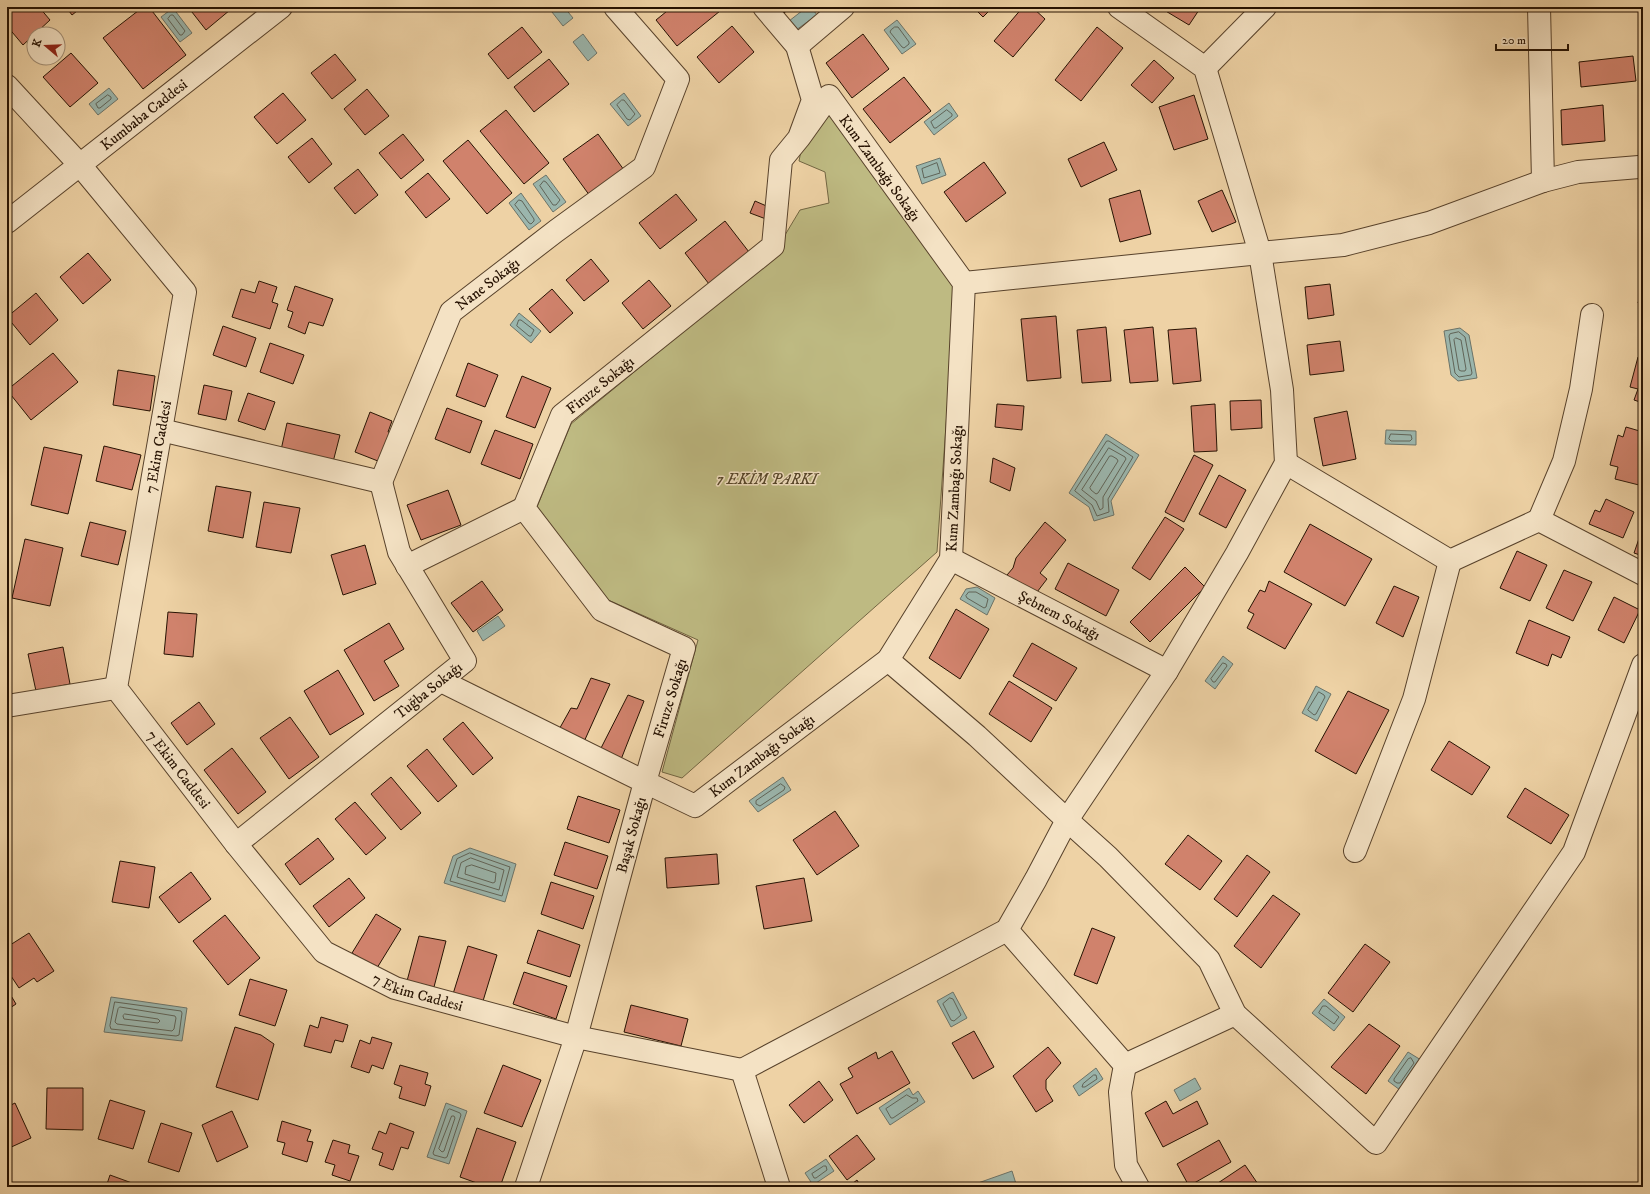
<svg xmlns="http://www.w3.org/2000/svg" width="1650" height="1194" font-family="'IM FELL DW Pica',serif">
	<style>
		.green { fill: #beba82; stroke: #726642 }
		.water { fill: #9bb6ad; stroke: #6c7469 }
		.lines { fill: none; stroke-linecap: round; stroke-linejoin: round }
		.shore { stroke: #606458; stroke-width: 1 }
		.building { fill: #d0826c; stroke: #261202 }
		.minor-casing { stroke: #58422b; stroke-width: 24 }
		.minor { stroke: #f4e2c4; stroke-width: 22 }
		.labels { text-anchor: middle; stroke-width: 3; stroke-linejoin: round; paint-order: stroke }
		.street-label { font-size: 15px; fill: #261202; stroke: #f4e2c4 }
		.park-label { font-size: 15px; font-style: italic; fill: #544428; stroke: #f4e2c4 }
	</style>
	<rect width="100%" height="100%" fill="#eed2a5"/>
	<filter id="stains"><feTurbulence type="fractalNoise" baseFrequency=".005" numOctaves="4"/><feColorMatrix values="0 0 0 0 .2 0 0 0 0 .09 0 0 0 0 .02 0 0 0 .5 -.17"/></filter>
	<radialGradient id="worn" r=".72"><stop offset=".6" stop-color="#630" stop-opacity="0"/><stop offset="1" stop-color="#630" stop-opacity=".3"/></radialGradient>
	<path class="green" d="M827 109 956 286 937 552 682 778 662 772 698 640 606 599 537 507 571 424 770 260 800 210 829 203 825 172 799 161 805 131Z"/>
	<g class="water">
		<path d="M548 7H564L573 18 563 26Z"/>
		<path d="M807 7H811L817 15 796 30 789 21Z"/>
		<path d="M173 8 192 33 180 42 161 17Z"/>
		<path d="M897 20 916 44 902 54 884 30Z"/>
		<path d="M583 34 597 53 588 61 573 42Z"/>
		<path d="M109 88 118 99 98 115 89 104Z"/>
		<path d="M624 93 641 116 628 126 610 104Z"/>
		<path d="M949 103 958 116 934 135 924 122Z"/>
		<path d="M940 158 946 175 922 184 916 166Z"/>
		<path d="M546 175 566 202 553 212 533 184Z"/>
		<path d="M521 193 541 221 529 230 509 203Z"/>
		<path d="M519 313 541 331 531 343 510 325Z"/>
		<path d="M1460 328 1469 335 1477 378 1458 381 1451 375 1444 331Z"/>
		<path d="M1386 430 1416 431V445L1385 444Z"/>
		<path d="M1106 434 1139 455 1111 501 1114 515 1094 521 1089 507 1069 493Z"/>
		<path d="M977 587 995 598 987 615 960 599 966 589Z"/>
		<path d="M498 616 505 626 483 641 477 631Z"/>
		<path d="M1223 656 1233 664 1215 689 1205 681Z"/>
		<path d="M1316 686 1331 694 1317 721 1302 713Z"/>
		<path d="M783 777 791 790 758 812 749 801Z"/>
		<path d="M470 848 516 864 505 902 444 883 453 856Z"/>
		<path d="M953 992 967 1018 951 1027 937 1001Z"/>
		<path d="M111 997 187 1008 182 1041 104 1032Z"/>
		<path d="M1324 999 1345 1017 1334 1031 1312 1013Z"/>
		<path d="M1408 1052 1421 1060 1400 1090 1388 1081Z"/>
		<path d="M1096 1068 1103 1079 1079 1096 1073 1086Z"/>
		<path d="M1195 1078 1201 1089 1180 1101 1174 1090Z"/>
		<path d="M909 1088 913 1095 918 1091 925 1102 890 1125 879 1108Z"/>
		<path d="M446 1103 467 1111 449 1164 427 1157Z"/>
		<path d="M826 1159 834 1171 813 1185 805 1173Z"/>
		<path d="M1012 1171 1017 1187H979L978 1183Z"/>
	</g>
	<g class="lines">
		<g class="shore">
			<path d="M171 15H173L185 31 182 35H180L168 19Z"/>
			<path d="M895 27H898L909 42V44L904 48 902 47 890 32 891 30Z"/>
			<path d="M108 95 111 97V99L100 108H98L96 104Z"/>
			<path d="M622 100H624L635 114 630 120 627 119 617 105Z"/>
			<path d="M947 110 952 114V116L936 128H934L931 122Z"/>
			<path d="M937 163 940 173 924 178 922 169Z"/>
			<path d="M544 181 546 182 560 200 556 205H553L540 186Z"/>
			<path d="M519 200 522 201 534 219V221L531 224 529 223 515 205Z"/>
			<path d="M519 320H521L534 330 531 336H529L517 326Z"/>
			<path d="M1459 332 1465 337 1472 373 1471 375 1459 377 1455 373 1449 336 1450 334Z"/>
			<path d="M1456 338 1461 340 1466 369 1465 371H1461L1459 370 1454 340Z"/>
			<path d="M1391 434 1411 435 1412 439 1410 441H1391L1389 439Z"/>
			<path d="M1107 441H1109L1133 457 1108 499 1109 512 1097 516 1092 505 1075 491Z"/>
			<path d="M1109 448 1125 457 1126 459 1103 497V508L1100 510 1096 501 1082 490Z"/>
			<path d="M1110 456H1112L1117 459 1118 461 1098 493 1096 494 1091 490 1090 488Z"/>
			<path d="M969 592H976L988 599 986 607 984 608 967 598 966 596Z"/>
			<path d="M1223 663 1226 664 1227 666 1215 682H1213L1211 679Z"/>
			<path d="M1319 692 1324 695 1325 697 1316 714 1314 715 1308 710Z"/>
			<path d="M781 784 785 787 784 790 760 806 756 804V801Z"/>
			<path d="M470 853 510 867 502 896 450 881 457 859Z"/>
			<path d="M471 858 504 870 499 890 457 877 461 863Z"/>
			<path d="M472 865 496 873 495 882 493 883 465 874 466 867Z"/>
			<path d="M950 998 953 999 961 1015 954 1021 951 1020 943 1004Z"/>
			<path d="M115 1002 181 1011 182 1013 179 1035 176 1036 111 1029 110 1026Z"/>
			<path d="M1323 1006H1326L1339 1017 1334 1024 1319 1013Z"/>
			<path d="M120 1007 175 1016 176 1018 174 1029 172 1031 117 1024 115 1022 118 1009Z"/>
			<path d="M125 1014 158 1019 160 1021 158 1023 124 1019 123 1016Z"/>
			<path d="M1411 1058 1414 1063 1400 1083H1397L1394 1081V1079L1408 1059Z"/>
			<path d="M1094 1075H1096L1097 1079 1085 1087H1082L1083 1084Z"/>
			<path d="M907 1095 912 1098H917L918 1101 893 1118H891L886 1109Z"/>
			<path d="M450 1109 460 1113 461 1115 447 1157 445 1158 434 1155 433 1153 448 1110Z"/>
			<path d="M452 1116H454L455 1118 444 1151 442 1152 439 1149Z"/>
			<path d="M824 1166H826L827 1170 816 1178H814L812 1174Z"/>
		</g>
	</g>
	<g class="building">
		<path d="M7 7H39L50 20 23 45 7 26Z"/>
		<path d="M66 7H82L72 15Z"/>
		<path d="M143 7H149L186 55 143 89 103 38Z"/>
		<path d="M188 7H228L230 10 206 30Z"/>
		<path d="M672 7H717L720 11 677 46 656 20Z"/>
		<path d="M775 7H792L781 15Z"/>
		<path d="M973 7H993L983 17Z"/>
		<path d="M1023 7H1032L1045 19 1013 57 994 41Z"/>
		<path d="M1159 7H1201L1189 25Z"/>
		<path d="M732 26 754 52 719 83 697 57Z"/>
		<path d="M522 27 542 52 508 79 488 54Z"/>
		<path d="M1097 27 1123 48 1081 101 1055 80Z"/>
		<path d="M863 34 889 69 852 98 826 63Z"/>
		<path d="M71 53 98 83 70 107 43 77Z"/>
		<path d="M335 54 356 80 332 99 311 73Z"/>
		<path d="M1633 56 1636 81 1581 87 1579 62Z"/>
		<path d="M549 59 569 84 534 112 514 87Z"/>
		<path d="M1154 60 1174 78 1152 103 1131 85Z"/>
		<path d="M904 77 931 111 890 143 863 109Z"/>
		<path d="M367 89 389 116 365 135 344 109Z"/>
		<path d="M283 93 306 120 277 144 254 117Z"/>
		<path d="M1194 95 1208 139 1174 150 1159 107Z"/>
		<path d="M1603 105 1605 141 1562 145 1561 110Z"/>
		<path d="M506 110 549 163 524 184 480 131Z"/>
		<path d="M403 134 424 160 401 179 379 153Z"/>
		<path d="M598 134 624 170 590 196 563 159Z"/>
		<path d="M312 138 332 164 309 183 288 157Z"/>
		<path d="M468 140 512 193 487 214 443 161Z"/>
		<path d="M1104 142 1117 170 1081 187 1068 159Z"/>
		<path d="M984 162 1006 193 966 222 944 192Z"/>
		<path d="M358 169 378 195 355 214 334 188Z"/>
		<path d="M428 173 450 199 426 218 405 192Z"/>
		<path d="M1140 190 1151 234 1120 242 1109 199Z"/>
		<path d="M1222 190 1236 222 1212 232 1198 201Z"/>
		<path d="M676 194 697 220 660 249 639 223Z"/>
		<path d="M755 201 771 208 766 219 750 213Z"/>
		<path d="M725 221 749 252 709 284 685 253Z"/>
		<path d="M88 253 111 280 83 304 60 277Z"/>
		<path d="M591 259 609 281 584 301 566 280Z"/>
		<path d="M649 280 671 306 643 329 622 303Z"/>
		<path d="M259 281 277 287 272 302 278 304 270 329 232 317 241 289 255 293Z"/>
		<path d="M1330 284 1334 315 1308 319 1305 287Z"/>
		<path d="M295 286 333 299 323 326 309 322 305 334 288 327 293 312 287 310Z"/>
		<path d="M1643 286V305L1638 303Z"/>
		<path d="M552 289 573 313 550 333 529 309Z"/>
		<path d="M36 293 58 320 30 345 7 317Z"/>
		<path d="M1056 316 1061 378 1027 381 1021 319Z"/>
		<path d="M223 326 256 338 246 367 213 355Z"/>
		<path d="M1106 327 1111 381 1082 383 1077 330Z"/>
		<path d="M1153 327 1158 381 1130 383 1124 330Z"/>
		<path d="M1196 328 1201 381 1173 384 1168 330Z"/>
		<path d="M1340 341 1344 371 1310 375 1307 345Z"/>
		<path d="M270 343 304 355 293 384 260 372Z"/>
		<path d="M53 353 78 382 31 420 7 390Z"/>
		<path d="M1638 357 1643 358V403L1634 400 1638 389 1630 387Z"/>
		<path d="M468 363 498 375 485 407 456 396Z"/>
		<path d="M118 370 155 376 150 411 113 405Z"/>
		<path d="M522 376 551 388 535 428 506 417Z"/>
		<path d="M204 385 232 391 226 420 198 414Z"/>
		<path d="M248 393 275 402 265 430 238 421Z"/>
		<path d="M1261 400 1262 428 1231 430 1230 401Z"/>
		<path d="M997 404 1024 406 1022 430 995 427Z"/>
		<path d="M1215 404 1217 451 1194 452 1191 406Z"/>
		<path d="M447 408 482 421 470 453 435 439Z"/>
		<path d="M1347 411 1356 459 1323 466 1314 418Z"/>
		<path d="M370 412 392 421 388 432 394 434 383 463 355 452Z"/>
		<path d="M287 423 340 435 333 462 281 450Z"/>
		<path d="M1626 427 1643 432V486L1615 479 1618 467 1610 465 1618 435 1623 437Z"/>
		<path d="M495 430 533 444 520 479 481 464Z"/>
		<path d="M104 446 141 455 132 490 96 481Z"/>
		<path d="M44 447 82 455 68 514 31 505Z"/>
		<path d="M1194 455 1213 465 1184 522 1165 512Z"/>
		<path d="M993 458 1015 468 1010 491 990 482Z"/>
		<path d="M1219 475 1246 490 1226 528 1199 514Z"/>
		<path d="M216 486 251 492 243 538 208 531Z"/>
		<path d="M448 490 461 525 421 540 407 505Z"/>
		<path d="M1606 499 1634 512 1623 538 1589 524 1595 510 1600 512Z"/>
		<path d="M264 502 300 508 291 553 256 547Z"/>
		<path d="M1165 517 1184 529 1150 580 1132 568Z"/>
		<path d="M90 522 126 531 118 565 81 556Z"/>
		<path d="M1045 522 1066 540 1040 573 1047 579 1034 596 1007 575 1013 568 1016 558Z"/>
		<path d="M1310 524 1372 559 1345 606 1284 572Z"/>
		<path d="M1643 527V556L1634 553Z"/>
		<path d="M25 539 63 548 50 606 12 598Z"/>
		<path d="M365 545 376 584 343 595 331 555Z"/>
		<path d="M1517 551 1547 565 1530 601 1500 588Z"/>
		<path d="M1068 563 1119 590 1106 616 1055 589Z"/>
		<path d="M1185 567 1205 587 1150 642 1130 622Z"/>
		<path d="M1564 570 1592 582 1573 621 1546 608Z"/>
		<path d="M482 581 503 610 473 632 451 603Z"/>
		<path d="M1269 581 1312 604 1285 649 1247 628 1254 614 1248 611 1260 590 1265 592Z"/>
		<path d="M1394 586 1419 597 1403 637 1376 623Z"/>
		<path d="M1614 597 1640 610 1624 643 1598 630Z"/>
		<path d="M956 609 989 629 960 679 929 658Z"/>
		<path d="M168 612 197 614 193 657 164 654Z"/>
		<path d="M1529 620 1570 637 1561 658 1552 654 1548 666 1516 653Z"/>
		<path d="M389 623 404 649 384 661 399 686 374 701 344 650Z"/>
		<path d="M1032 643 1077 668 1056 701 1013 676Z"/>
		<path d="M63 647 70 684 36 691 28 654Z"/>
		<path d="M338 670 364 714 330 735 304 691Z"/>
		<path d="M591 678 610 684 583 744 557 733 571 708 577 709Z"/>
		<path d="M1009 681 1052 708 1031 742 989 714Z"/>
		<path d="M1348 691 1389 710 1356 774 1315 751Z"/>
		<path d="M628 695 644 701 620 762 599 752Z"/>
		<path d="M199 702 215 724 187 745 171 723Z"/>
		<path d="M290 717 319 757 289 779 260 738Z"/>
		<path d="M463 722 493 758 473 775 443 739Z"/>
		<path d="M1449 741 1490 767 1472 795 1431 770Z"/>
		<path d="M232 748 266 792 238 814 204 770Z"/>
		<path d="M427 749 457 786 438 802 407 766Z"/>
		<path d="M391 777 421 813 401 830 371 794Z"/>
		<path d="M1525 788 1569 815 1551 844 1507 817Z"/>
		<path d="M578 796 620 810 609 843 567 829Z"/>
		<path d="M355 802 386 838 366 855 335 819Z"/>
		<path d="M835 811 859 846 817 875 793 840Z"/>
		<path d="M1188 835 1222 861 1200 890 1165 864Z"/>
		<path d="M318 838 334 859 300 885 285 864Z"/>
		<path d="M565 842 608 856 597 889 554 875Z"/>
		<path d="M717 854 719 884 667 888 665 858Z"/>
		<path d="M1247 855 1270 872 1237 917 1214 899Z"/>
		<path d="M120 861 155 867 149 908 112 902Z"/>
		<path d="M191 872 211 899 179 923 159 897Z"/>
		<path d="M349 878 365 898 329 927 313 906Z"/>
		<path d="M804 878 812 921 764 929 756 886Z"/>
		<path d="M551 882 594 896 583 929 541 914Z"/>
		<path d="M1273 895 1300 914 1261 968 1234 946Z"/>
		<path d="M376 914 401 929 377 968 352 953Z"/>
		<path d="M225 915 260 958 228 985 193 941Z"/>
		<path d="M1092 928 1115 937 1097 984 1074 975Z"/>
		<path d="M538 930 580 945 570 977 527 963Z"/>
		<path d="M29 933 54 971 37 982 34 978 19 988 7 970V947Z"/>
		<path d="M419 936 446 941 434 987 407 981Z"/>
		<path d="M1365 944 1390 962 1353 1012 1328 993Z"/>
		<path d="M468 946 497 955 483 1001 453 994Z"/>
		<path d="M524 972 567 986 556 1019 513 1004Z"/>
		<path d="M250 979 287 990 275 1026 239 1015Z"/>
		<path d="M7 989 16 1004 7 1010Z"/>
		<path d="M631 1005 688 1019 681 1046 624 1032Z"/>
		<path d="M321 1017 348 1025 343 1042 335 1040 331 1053 304 1046 310 1025 318 1028Z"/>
		<path d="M1369 1024 1400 1046 1366 1094 1331 1067Z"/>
		<path d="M235 1027 261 1035 274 1044 258 1100 216 1087Z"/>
		<path d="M974 1031 994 1067 973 1079 952 1043Z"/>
		<path d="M372 1037 392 1043 383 1069 372 1065 369 1073 351 1067 360 1040 370 1044Z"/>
		<path d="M1048 1047 1061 1063 1046 1080V1089L1053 1101 1036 1112 1013 1076Z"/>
		<path d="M892 1051 910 1083 857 1114 840 1084 853 1077 848 1068 876 1052 878 1059Z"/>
		<path d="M400 1065 428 1073 425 1084 431 1086 425 1106 399 1098 402 1087 394 1084Z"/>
		<path d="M503 1065 541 1080 522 1127 484 1113Z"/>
		<path d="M819 1081 833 1100 804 1123 789 1105Z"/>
		<path d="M47 1088H83V1130L46 1129Z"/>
		<path d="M110 1100 145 1111 133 1149 98 1139Z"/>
		<path d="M1166 1101 1173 1114 1197 1101 1208 1124 1163 1147 1145 1113Z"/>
		<path d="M15 1103 31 1138 7 1149V1107Z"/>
		<path d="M232 1111 248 1147 217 1162 202 1125Z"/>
		<path d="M282 1121 311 1130 307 1141 313 1142 307 1162 282 1154 285 1143 277 1141Z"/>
		<path d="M161 1123 192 1133 179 1172 148 1162Z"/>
		<path d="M390 1123 414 1132 408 1149 401 1147 393 1170 379 1165 383 1153 372 1149 379 1131 386 1134Z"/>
		<path d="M477 1128 516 1142 500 1187H488L460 1177Z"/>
		<path d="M857 1135 875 1159 847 1180 829 1156Z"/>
		<path d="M333 1140 350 1145 348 1153 359 1156 350 1181 332 1175 335 1165 325 1162Z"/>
		<path d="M1219 1140 1231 1162 1189 1186 1177 1164Z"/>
		<path d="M1245 1165 1260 1187H1212Z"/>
		<path d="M110 1175 143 1187H106Z"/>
		<path d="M857 1180 861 1187H848Z"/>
	</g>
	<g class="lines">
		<g class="minor-casing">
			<g id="minor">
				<path id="s1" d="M764 7 797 46 813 100 799 138 781 160 773 246 562 415 524 508 602 610 684 648 645 782 695 806 888 660 951 559 964 283 829 96 799 138"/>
				<path d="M1539 7 1543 181"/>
				<path d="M797 46 843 7"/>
				<path d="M1205 68 1265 7"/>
				<path id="s2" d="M7 86 80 165 185 292 116 688 236 844 324 952 395 988 576 1037 742 1070"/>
				<path id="s3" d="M7 222 281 7"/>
				<path d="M964 283 1260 253 1343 245 1429 223 1543 181 1578 172 1639 167"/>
				<path d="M161 430 381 482"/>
				<path d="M1286 463 1450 561 1539 520 1643 574"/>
				<path id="s4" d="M381 482 451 312 556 231 644 167 678 79 615 7"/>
				<path d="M1539 520 1564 461 1581 389 1592 315"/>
				<path id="s5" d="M951 559 1167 671"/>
				<path d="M407 566 524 508"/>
				<path d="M888 660 977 736 1067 820 1108 857 1209 960 1235 1014 1376 1143 1574 852 1643 665"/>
				<path d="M441 681 645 782 576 1037 526 1187"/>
				<path d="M7 706 116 688"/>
				<path id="s6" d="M236 844 465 661 399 552 381 482"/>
				<path d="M1355 851 1414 699 1450 561"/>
				<path d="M1007 930 1125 1065 1120 1092 1126 1165 1138 1187"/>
				<path d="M1125 1065 1235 1014"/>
				<path d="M779 1187 742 1070 1007 930 1036 879 1067 820 1167 671 1237 553 1286 463 1282 390 1260 253 1205 68 1119 7"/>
			</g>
		</g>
		<use href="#minor" class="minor"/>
	</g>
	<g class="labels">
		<g class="street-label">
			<text dy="5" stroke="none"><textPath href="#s3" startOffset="174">Kumbaba Caddesi</textPath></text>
			<text transform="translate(880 168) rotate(54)" y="5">Kum Zambağı Sokağı</text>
			<text dy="5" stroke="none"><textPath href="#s4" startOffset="230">Nane Sokağı</textPath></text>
			<text transform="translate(600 385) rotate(-39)" y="5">Firuze Sokağı</text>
			<text transform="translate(158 447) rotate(-80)" y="5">7 Ekim Caddesi</text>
			<text dy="5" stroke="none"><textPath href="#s1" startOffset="1479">Kum Zambağı Sokağı</textPath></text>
			<text dy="5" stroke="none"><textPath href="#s5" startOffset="122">Şebnem Sokağı</textPath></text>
			<text dy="5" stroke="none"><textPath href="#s6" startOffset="246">Tuğba Sokağı</textPath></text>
			<text transform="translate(670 698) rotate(-73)" y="5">Firuze Sokağı</text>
			<text dy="5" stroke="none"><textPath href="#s1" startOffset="1131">Kum Zambağı Sokağı</textPath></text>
			<text dy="5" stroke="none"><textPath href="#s2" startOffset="777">7 Ekim Caddesi</textPath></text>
			<text transform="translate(631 835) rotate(-75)" y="5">Başak Sokağı</text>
			<text dy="5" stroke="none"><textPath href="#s2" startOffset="1113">7 Ekim Caddesi</textPath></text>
		</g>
		<g class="park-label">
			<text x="767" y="484">7 EKİM PARKI</text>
		</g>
	</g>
	<rect width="1650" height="1194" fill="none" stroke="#eed2a5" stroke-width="24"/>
	<rect x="8" y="8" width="1634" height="1178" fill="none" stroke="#261202" stroke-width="2"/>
	<rect x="12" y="12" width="1626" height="1170" fill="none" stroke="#261202"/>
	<g transform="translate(46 46) rotate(289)"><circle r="19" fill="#f4e2c4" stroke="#a28f76"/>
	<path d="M0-3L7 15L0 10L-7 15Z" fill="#8f2418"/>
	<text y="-6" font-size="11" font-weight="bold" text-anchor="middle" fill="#261202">K</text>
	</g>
	<path d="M1496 44v6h72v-6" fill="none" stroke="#261202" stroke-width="2"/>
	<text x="1502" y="44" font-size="12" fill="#261202" stroke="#f4e2c4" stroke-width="3" paint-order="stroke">20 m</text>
	<rect width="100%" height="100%" filter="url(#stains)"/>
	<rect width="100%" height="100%" fill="url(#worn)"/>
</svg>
